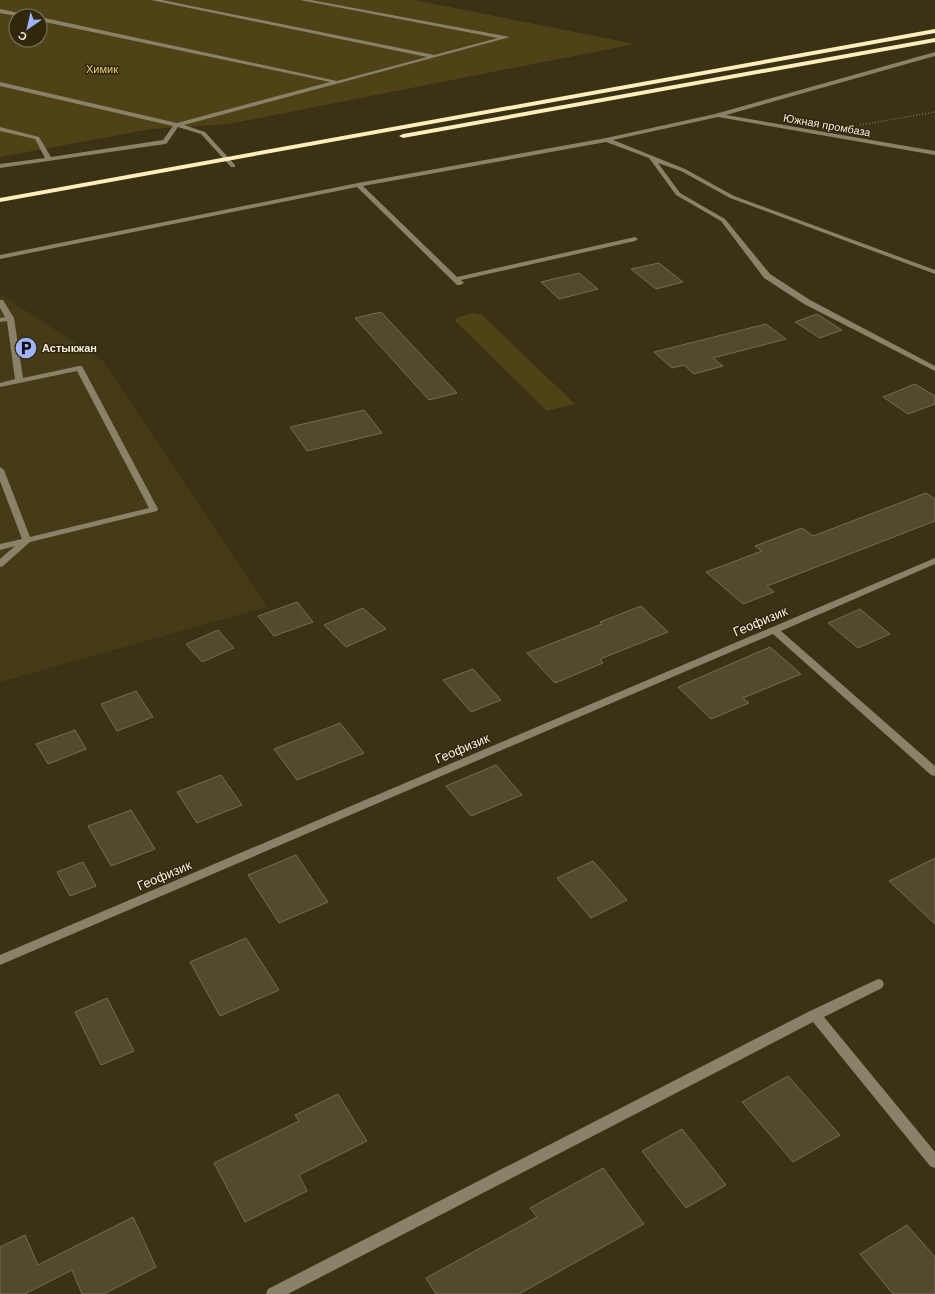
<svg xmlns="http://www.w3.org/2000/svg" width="935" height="1294" font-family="Arial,sans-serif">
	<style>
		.built { fill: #463b17 }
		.green { fill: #4f4216; fill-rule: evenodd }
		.building { fill: #524a2d; stroke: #766d4f }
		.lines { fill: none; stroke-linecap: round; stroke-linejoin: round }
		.path { stroke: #746c54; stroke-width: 1.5; stroke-dasharray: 1 2; stroke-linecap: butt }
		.minor { fill: #898168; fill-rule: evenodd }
		.highway { fill: #feeebc; fill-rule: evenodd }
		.labels { text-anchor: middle; stroke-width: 3; stroke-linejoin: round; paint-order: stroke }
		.far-park-label { font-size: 11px; fill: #e7cc73; stroke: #31280c }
		.far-street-label { font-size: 11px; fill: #f2eddd; stroke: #31280c }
		.far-poi-label { font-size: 11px; font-weight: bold; fill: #f2eddd; stroke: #31280c; text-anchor: start }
		.street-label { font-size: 13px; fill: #f2eddd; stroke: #31280c }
	</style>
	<rect width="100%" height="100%" fill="#3b3216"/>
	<path class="built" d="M0 294 103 361 267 607 0 682Z"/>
	<g class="green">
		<path d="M0 0H414L635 44 228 124 151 129 0 157ZM16 16H40V40H16Z"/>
		<path d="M472 313 482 315 575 404 547 411 455 321 458 317Z"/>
	</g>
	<g class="building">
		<path d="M659 263 683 282 656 289 631 269Z"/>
		<path d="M579 273 598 289 559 299 541 282Z"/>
		<path d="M381 312 457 393 429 400 355 318Z"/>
		<path d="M817 314 842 330 820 338 795 322Z"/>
		<path d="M766 324 786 339 713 358 723 366 694 374 684 365 672 368 654 352Z"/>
		<path d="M915 384 935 396V404L908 414 883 397Z"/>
		<path d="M364 410 382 433 307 451 290 427Z"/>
		<path d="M926 493 935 499V521L767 586 774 592 743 604 706 572 762 551 755 546 802 528 813 536Z"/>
		<path d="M297 602 313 622 274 636 258 616Z"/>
		<path d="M641 606 668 632 600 659 603 663 555 683 527 653 602 624 600 622Z"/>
		<path d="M363 608 386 629 346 647 324 625Z"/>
		<path d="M860 609 890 634 858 648 828 623Z"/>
		<path d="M218 630 234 648 202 662 186 644Z"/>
		<path d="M770 647 801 674 743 698 749 703 711 719 678 687Z"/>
		<path d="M473 669 501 700 471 712 443 680Z"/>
		<path d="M136 691 153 717 117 731 101 704Z"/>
		<path d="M340 723 364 753 297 780 274 749Z"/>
		<path d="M75 730 86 749 48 764 36 744Z"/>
		<path d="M496 765 522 795 471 816 446 786Z"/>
		<path d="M221 775 242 805 197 823 177 792Z"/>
		<path d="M131 810 155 849 111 866 88 826Z"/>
		<path d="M296 855 328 902 279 923 248 875Z"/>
		<path d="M935 858V924L889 881Z"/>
		<path d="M593 861 627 900 591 918 557 878Z"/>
		<path d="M83 862 96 886 70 896 57 872Z"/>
		<path d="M246 938 279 990 220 1016 190 962Z"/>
		<path d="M107 998 134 1051 101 1065 75 1012Z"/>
		<path d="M788 1076 840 1135 793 1162 742 1102Z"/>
		<path d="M338 1094 367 1141 299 1175 307 1191 245 1222 214 1163 299 1121 295 1115Z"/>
		<path d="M682 1129 726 1185 686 1208 642 1151Z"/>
		<path d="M603 1168 644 1224 519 1294H436L426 1278 537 1217 530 1208Z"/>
		<path d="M133 1217 156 1267 104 1294H82L72 1270 25 1294H0V1247L25 1235 38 1265Z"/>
		<path d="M907 1225 935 1257V1294H893L860 1254Z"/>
	</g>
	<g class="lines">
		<path class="path" d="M860 125 935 112"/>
		<g class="minor">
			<path d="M151 0H162L434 55 498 38 300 0H311L510 37 184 125 205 132 235 165V167H231L201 134 178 127 167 143 165 144 0 168V164L45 158 35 139 0 131V127L39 137 51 157 163 140 173 126 0 86V82L177 123 330 82 40 21V17L337 81 427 57Z"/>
			<path d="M0 9 24 14 27 16H16L0 13Z"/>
			<path d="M935 52V56L726 115 935 151V155L718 117 613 140 685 169 734 196 935 270V274L730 198 681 171 658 163 680 193 725 219 770 274 810 300 935 366V371L804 304 764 278 721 221 676 195 649 158 606 142 363 186 457 277 635 237 638 239 635 241 461 280 464 283 460 285H457L357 187 0 259V255L358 183 606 138 715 114Z"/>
			<path d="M0 300H3L14 318 23 378 79 366H82L158 509 157 511 30 542 3 566 0 567V559L15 546 0 550V544L22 539 0 481V467L4 470 30 537 149 508 77 371 0 387V383L15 379 7 321 0 322V318L5 317 0 308Z"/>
			<path d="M935 558V564L781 631 935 766V776L931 775 773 634 0 965V955Z"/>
			<path d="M878 979 882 980 884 984 882 988 824 1017 935 1152V1168L930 1166 813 1022 288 1294H266L268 1289 810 1011Z"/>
		</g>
		<g class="highway">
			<path d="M935 29V33L0 202V198Z"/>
			<path d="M935 38V42L403 138 399 136 403 134Z"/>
		</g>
	</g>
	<defs>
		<g id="parking-disc" transform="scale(1.15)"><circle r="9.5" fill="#a0b3fd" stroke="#31280c"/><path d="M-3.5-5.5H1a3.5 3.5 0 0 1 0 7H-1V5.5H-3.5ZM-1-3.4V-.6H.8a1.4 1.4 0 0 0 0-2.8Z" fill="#111"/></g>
	</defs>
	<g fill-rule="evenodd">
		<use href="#parking-disc" x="26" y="348"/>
	</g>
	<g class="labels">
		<g class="far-park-label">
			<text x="102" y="73">Химик</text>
		</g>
		<g class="far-street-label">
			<text transform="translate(827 125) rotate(10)" y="4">Южная промбаза</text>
		</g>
		<g class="far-poi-label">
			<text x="42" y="352">Астыкжан</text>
		</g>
		<g class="street-label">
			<text transform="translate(760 621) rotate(-23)" y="5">Геофизик</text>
			<text transform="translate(462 748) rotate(-23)" y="5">Геофизик</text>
			<text transform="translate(164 875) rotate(-23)" y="5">Геофизик</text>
		</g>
	</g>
	<g transform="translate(28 28) rotate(214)"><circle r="19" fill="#31280c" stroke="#7e7760"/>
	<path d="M0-3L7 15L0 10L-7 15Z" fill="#a0b3fd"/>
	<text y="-6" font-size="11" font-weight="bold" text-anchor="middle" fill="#f2eddd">С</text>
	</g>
</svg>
